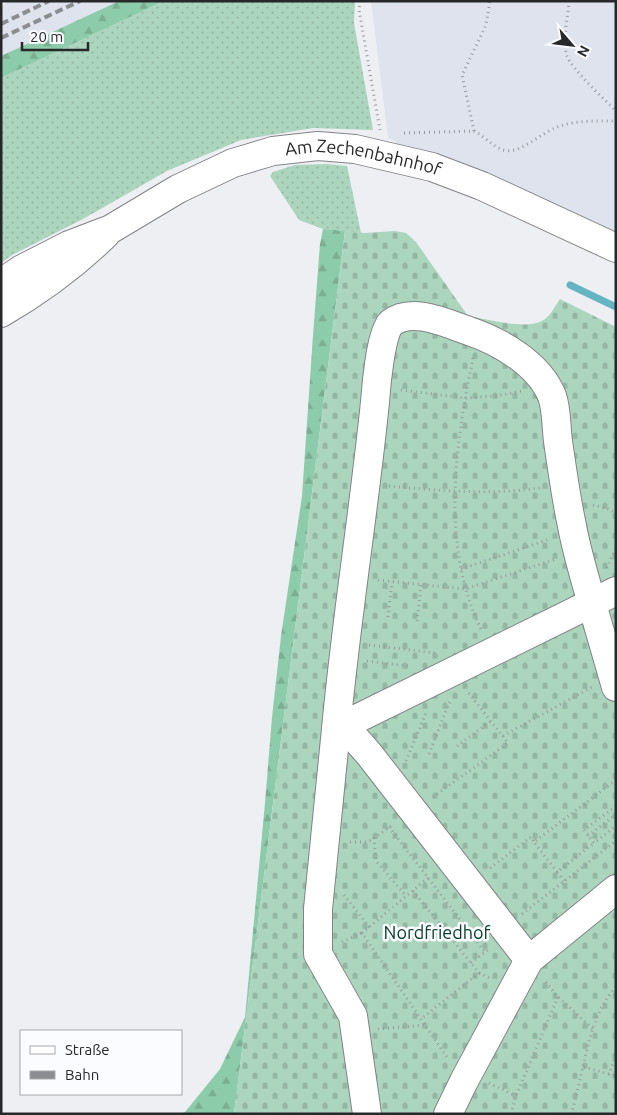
<svg xmlns="http://www.w3.org/2000/svg" width="617" height="1115" font-family="Ubuntu,sans-serif">
	<style>
		.built { fill: #dfe3ee }
		.grass { fill: url(#grass-dots) }
		.forest { fill: url(#forest-firs) }
		.cemetery { fill: url(#cemetery-stones) }
		.lines { fill: none; stroke-linecap: round; stroke-linejoin: round }
		.stream { stroke: #65b4c3; stroke-width: 7 }
		.minor-casing { stroke: #828386; stroke-width: 30 }
		.path { stroke: #999a9d; stroke-width: 3; stroke-dasharray: 1 4; stroke-linecap: butt }
		.minor { stroke: #fff; stroke-width: 28 }
		.rail { stroke: #8c8d90; stroke-width: 4; stroke-dasharray: 8 4; stroke-linecap: butt }
		.labels { text-anchor: middle; stroke-width: 5; stroke-linejoin: round; paint-order: stroke }
		.street-label { font-size: 18px; fill: #272829; stroke: #fbfcff }
		.park-label { font-size: 18px; fill: #0d402a; stroke: #fbfcff }
	</style>
	<defs>
		<pattern id="grass-dots" width="8" height="8" patternUnits="userSpaceOnUse" patternTransform="scale(1.25)"><rect width="8" height="8" fill="#acd5be"/><path d="M2 2h.1M6 6h.1" fill="none" stroke="#94b7a3" stroke-width="1.8" stroke-linecap="round"/></pattern>
		<pattern id="forest-firs" width="22" height="20" patternUnits="userSpaceOnUse" patternTransform="scale(1.25)"><rect width="22" height="20" fill="#8dccaa"/><path d="M5 1l3.5 6h-7zM16 11l3.5 6h-7z" fill="#7aaf92"/></pattern>
		<pattern id="cemetery-stones" width="16" height="16" patternUnits="userSpaceOnUse" patternTransform="scale(1.25)"><rect width="16" height="16" fill="#acd5be"/><path d="M2 7V4a2 2 0 0 1 4 0v3zM10 15v-3a2 2 0 0 1 4 0v3z" fill="#94b7a3"/></pattern>
	</defs>
	<rect width="100%" height="100%" fill="#eeeff3"/>
	<g class="built">
		<path d="M12 1H119L1 56V6Z"/>
		<path d="M371 1H616V235L403 147 388 137Z"/>
	</g>
	<g class="grass">
		<path d="M164 1H355L354 23 373 130 313 128 241 140 167 171 83 219 12 255 1 263V78Z"/>
		<path d="M326 164 347 166 361 233 323 229 299 220 270 176 273 172 295 165Z"/>
	</g>
	<g class="forest">
		<path d="M119 1H164L1 78V56Z"/>
		<path d="M323 229 345 231 234 1114H181L185 1112 220 1069 245 1017 265 803 272 717 281 636 302 496 313 335 320 244Z"/>
	</g>
	<path class="cemetery" d="M345 231 364 233 395 231 406 233 416 242 468 316C488 319 524 330 542 321 550 317 555 306 560 299L616 327V1114H234Z"/>
	<g class="lines">
		<path class="stream" d="M570 285 616 307"/>
		<g class="minor-casing">
			<g id="minor">
				<path id="s1" d="M1 283 22 269 69 245 111 229 178 189 233 163 273 151 318 146 355 149 432 167 482 186 616 248"/>
				<path d="M1 313C39 291 73 266 105 235"/>
				<path d="M616 591 592 603 336 729C346 620 364 511 375 402 376 387 381 331 391 323 412 306 448 324 469 331 501 342 539 364 552 396 557 410 556 427 558 441 562 469 566 498 572 526 577 553 585 578 592 604 600 632 608 659 616 687"/>
				<path d="M367 1114 353 1016 318 954V909L336 729 354 737 369 754 529 960"/>
				<path d="M448 1114 464 1081 529 960 616 889"/>
			</g>
		</g>
		<g class="path">
			<path d="M360 1 359 10 380 130"/>
			<path d="M569 1C568 18 562 39 567 56 570 67 606 101 616 111"/>
			<path d="M474 131 462 75 486 25 490 1"/>
			<path d="M404 133 474 131C484 136 492 146 503 150 519 155 540 134 555 128 573 120 596 121 616 121"/>
			<path d="M473 358C455 445 440 548 482 631"/>
			<path d="M401 390 465 398 496 396 521 391"/>
			<path d="M389 486C440 491 490 495 540 488"/>
			<path d="M593 505 606 508 616 513"/>
			<path d="M607 568 616 548"/>
			<path d="M461 569 550 539"/>
			<path d="M378 580 465 589 556 559"/>
			<path d="M388 617 392 582"/>
			<path d="M417 621 421 585"/>
			<path d="M369 645 435 653"/>
			<path d="M367 661 408 666"/>
			<path d="M503 736 592 687"/>
			<path d="M457 746 491 721"/>
			<path d="M429 754 449 703 451 701"/>
			<path d="M406 761 426 713"/>
			<path d="M433 797 508 743 467 691"/>
			<path d="M616 806 584 830 594 843 616 826"/>
			<path d="M389 827 485 952"/>
			<path d="M588 836 616 814"/>
			<path d="M374 838 376 861 406 896"/>
			<path d="M350 842H368L393 825"/>
			<path d="M490 868 531 837 534 842"/>
			<path d="M557 872 534 842 616 780"/>
			<path d="M428 878 362 933 449 1060"/>
			<path d="M564 881 557 872 594 843"/>
			<path d="M413 891 479 973 421 1019"/>
			<path d="M344 895 370 928"/>
			<path d="M522 914 616 841"/>
			<path d="M342 942 362 933"/>
			<path d="M471 963 490 948"/>
			<path d="M479 973 492 979"/>
			<path d="M546 982 556 995 593 1029"/>
			<path d="M378 1029 425 1025"/>
			<path d="M584 1067 616 1076"/>
			<path d="M609 1075 616 1054"/>
			<path d="M489 1083 516 1096"/>
			<path d="M511 1114 516 1096 558 997"/>
			<path d="M571 1114C584 1075 587 1017 616 987"/>
		</g>
		<use href="#minor" class="minor"/>
		<g class="rail">
			<path d="M1 24 49 1"/>
			<path d="M1 38 80 1"/>
		</g>
	</g>
	<g class="labels">
		<g class="street-label">
			<text dy="6" stroke="none"><textPath href="#s1" startOffset="395">Am Zechenbahnhof</textPath></text>
		</g>
		<g class="park-label">
			<text x="437" y="939">Nordfriedhof</text>
		</g>
	</g>
	<rect width="617" height="1115" fill="none" stroke="#272829" stroke-width="5"/>
	<rect x="20" y="1030" width="162" height="65" fill="#fbfcff" stroke="#a6a7a9"/>
	<rect x="30" y="1046" width="25" height="8" fill="#ffffff" stroke="#a6a7a9"/>
	<text x="65" y="1055" font-size="15" fill="#272829">Straße</text>
	<rect x="30" y="1071" width="25" height="8" fill="#8c8d90" stroke="#a6a7a9"/>
	<text x="65" y="1080" font-size="15" fill="#272829">Bahn</text>
	<g transform="translate(572 45) rotate(118)" stroke="#fbfcff" stroke-width="4" paint-order="stroke">
	<path d="M0-4L9 19L0 12L-9 19Z" fill="#272829"/>
	<text y="-8" font-size="14" font-weight="bold" text-anchor="middle" fill="#272829">N</text>
	</g>
	<path d="M22 42v8h66v-8" fill="none" stroke="#272829" stroke-width="2.5"/>
	<text x="30" y="42" font-size="15" fill="#272829" stroke="#fbfcff" stroke-width="4" paint-order="stroke">20 m</text>
</svg>
